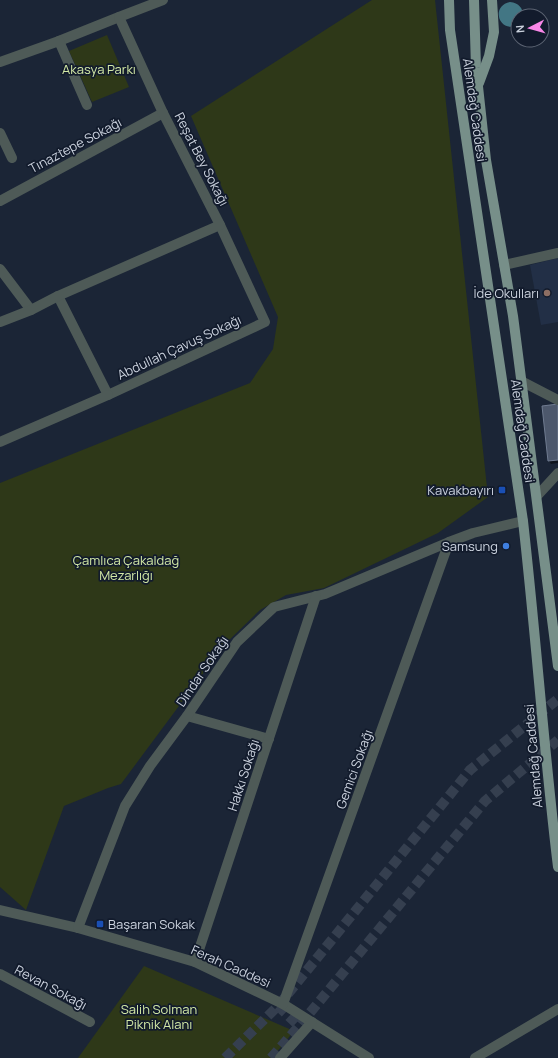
<svg xmlns="http://www.w3.org/2000/svg" width="558" height="1058" font-family="Manrope,sans-serif">
	<style>
		.built { fill: #222f46 }
		.green { fill: #2e3818 }
		.water { fill: #427684 }
		.shadow { fill: #0007 }
		.building { fill: #4d586c; stroke: #707c91 }
		.lines { fill: none; stroke-linecap: round; stroke-linejoin: round }
		.minor-tunnel { stroke: #353f4f; stroke-width: 10; stroke-dasharray: 10 5; stroke-linecap: butt }
		.major-tunnel { stroke: #353f4f; stroke-width: 10; stroke-dasharray: 10 5; stroke-linecap: butt }
		.minor { stroke: #4e5a57; stroke-width: 10 }
		.major { stroke: #778f89; stroke-width: 10 }
		.education-dot { fill: #8d6e63; stroke: #121b2c; stroke-width: 1.5 }
		.transit-dot { fill: #1a4fb4; stroke: #121b2c; stroke-width: 1.5 }
		.shop-dot { fill: #3f7fe0; stroke: #121b2c; stroke-width: 1.5 }
		.labels { text-anchor: middle; stroke-width: 3.5; stroke-linejoin: round; paint-order: stroke }
		.park-label { font-size: 13px; fill: #d3e9a6; stroke: #121b2c }
		.street-label { font-size: 13px; fill: #cbd2de; stroke: #121b2c }
		.poi-label { font-size: 13px; fill: #cbd2de; stroke: #121b2c; text-anchor: end }
	</style>
	<rect width="100%" height="100%" fill="#1b2536"/>
	<path class="built" d="M558 258V322L541 325 530 265Z"/>
	<g class="green">
		<path d="M372 0H435L488 497 438 533 324 588 286 595 260 610 225 644 121 784 108 788 64 806 26 910 0 887V483L250 383 273 349 278 317 191 116Z"/>
		<path d="M107 35 129 87 92 102 69 51Z"/>
		<path d="M144 966 294 1031 272 1058H78Z"/>
	</g>
	<path class="water" d="M510 2C519 3 523 8 523 16H518V25C499 34 490 6 510 2Z"/>
	<path class="shadow" d="M558 405V463L551 464 549 461 543 407Z"/>
	<path class="building" d="M558 404V460L548 461 542 406Z"/>
	<g class="lines">
		<path class="minor-tunnel" d="M278 1006 299 1026"/>
		<g class="major-tunnel">
			<path d="M225 1058 278 1006 470 770 558 699"/>
			<path d="M271 1058 299 1026 485 801 558 740"/>
		</g>
		<g class="minor">
			<path d="M59 41 119 17"/>
			<path d="M0 62 59 41 87 105"/>
			<path d="M0 133 12 158"/>
			<path d="M0 201 163 113"/>
			<path d="M504 265 558 253"/>
			<path d="M0 269 31 310"/>
			<path d="M58 296 108 395 265 322 220 225"/>
			<path d="M0 322 31 310 58 296 220 225 163 113 119 17 163 0"/>
			<path d="M521 381 558 400"/>
			<path d="M0 442 108 395"/>
			<path d="M537 496 558 473"/>
			<path d="M187 716 269 739"/>
			<path d="M0 910 78 928 195 962 283 1004 369 1058"/>
			<path d="M78 928 125 806 150 766 187 716 237 642 274 607 325 594 449 542 473 533 523 521"/>
			<path d="M195 962 316 596"/>
			<path d="M0 974 90 1022"/>
			<path d="M283 1004 449 542"/>
			<path d="M280 1058 312 1022"/>
			<path d="M475 1058 558 1009"/>
		</g>
		<g class="major">
			<path d="M449 0 450 30 523 521C536 636 544 752 558 867"/>
			<path d="M474 0 476 68 486 160 513 316 558 666"/>
			<path d="M479 83 489 56 494 32 492 0"/>
		</g>
	</g>
	<circle class="education-dot" cx="547" cy="293" r="4"/>
	<g class="transit-dot">
		<rect x="498" y="486" width="8" height="8" rx="2"/>
		<rect x="96" y="920" width="8" height="8" rx="2"/>
	</g>
	<circle class="shop-dot" cx="506" cy="546" r="4"/>
	<g class="labels">
		<g class="park-label">
			<text x="99" y="74">Akasya Parkı</text>
			<text x="126" y="565">Çamlıca Çakaldağ<tspan x="126" dy="15">Mezarlığı</tspan></text>
			<text x="159" y="1014">Salih Solman<tspan x="159" dy="15">Piknik Alanı</tspan></text>
		</g>
		<g class="street-label">
			<text transform="translate(475 110) rotate(82)" y="5">Alemdağ Caddesi</text>
			<text transform="translate(75 145) rotate(-28)" y="5">Tınaztepe Sokağı</text>
			<text transform="translate(202 159) rotate(63)" y="5">Reşat Bey Sokağı</text>
			<text transform="translate(179 347) rotate(-25)" y="5">Abdullah Çavuş Sokağı</text>
			<text transform="translate(523 431) rotate(82)" y="5">Alemdağ Caddesi</text>
			<text transform="translate(202 671) rotate(-56)" y="5">Dindar Sokağı</text>
			<text transform="translate(533 756) rotate(-95)" y="5">Alemdağ Caddesi</text>
			<text transform="translate(354 769) rotate(-70)" y="5">Gemici Sokağı</text>
			<text transform="translate(243 775) rotate(-72)" y="5">Hakkı Sokağı</text>
			<text transform="translate(231 966) rotate(24)" y="5">Ferah Caddesi</text>
			<text transform="translate(51 987) rotate(28)" y="5">Revan Sokağı</text>
		</g>
		<g class="poi-label">
			<text x="539" y="298">İde Okulları</text>
			<text x="494" y="495">Kavakbayırı</text>
			<text x="498" y="551">Samsung</text>
			<text x="108" y="929" text-anchor="start">Başaran Sokak</text>
		</g>
	</g>
	<g transform="translate(530 28) rotate(264)"><circle r="19" fill="#121b2c" stroke="#5c6473"/>
	<path d="M0-3L7 15L0 10L-7 15Z" fill="#f987e8"/>
	<text y="-6" font-size="11" font-weight="bold" text-anchor="middle" fill="#cbd2de">N</text>
	</g>
</svg>
